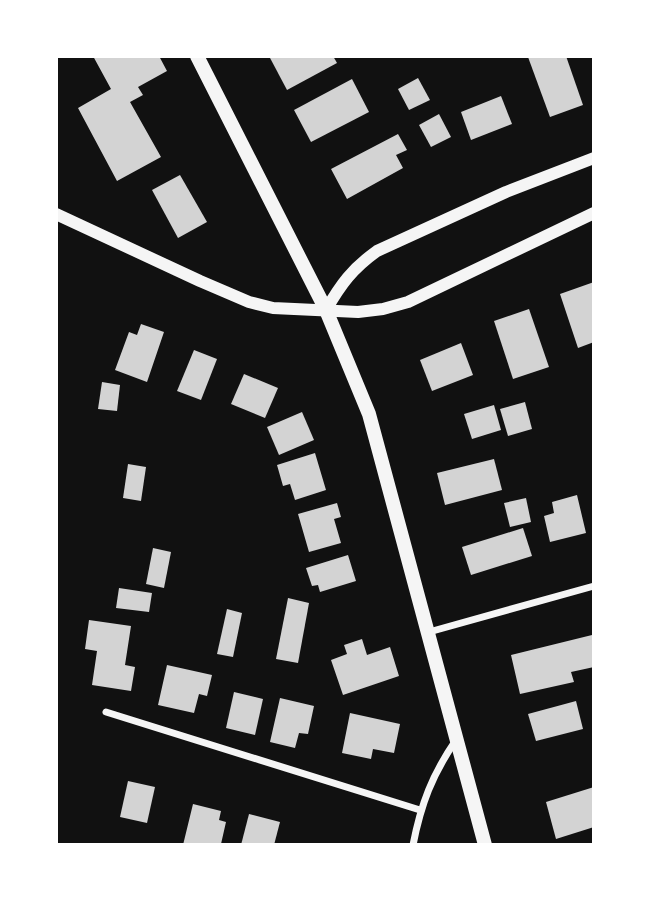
<svg xmlns="http://www.w3.org/2000/svg" width="650" height="901" font-family="'Public Sans',sans-serif">
	<style>
		.building { fill: #d3d3d3 }
		.lines { fill: none; stroke-linecap: round; stroke-linejoin: round }
		.minor { stroke: #f5f5f5; stroke-width: 7 }
		.tertiary { stroke: #f5f5f5; stroke-width: 12 }
		.secondary { stroke: #f5f5f5; stroke-width: 14 }
	</style>
	<rect width="100%" height="100%" fill="#111"/>
	<g class="building">
		<path d="M93 56H159L167 71 138 87 143 95 130 102 161 157 117 181 78 108 111 89Z"/>
		<path d="M269 56H333L337 63 287 90Z"/>
		<path d="M566 56 583 105 550 117 528 57Z"/>
		<path d="M418 78 430 100 409 110 398 89Z"/>
		<path d="M352 79 369 112 311 142 294 110Z"/>
		<path d="M501 96 512 124 471 140 461 112Z"/>
		<path d="M439 114 451 137 431 147 419 125Z"/>
		<path d="M398 134 407 150 396 155 403 168 347 199 331 169Z"/>
		<path d="M180 175 207 222 178 238 152 190Z"/>
		<path d="M594 282V342L578 348 560 294Z"/>
		<path d="M529 309 549 367 513 379 494 321Z"/>
		<path d="M141 324 164 332 147 382 115 370 129 332 137 335Z"/>
		<path d="M461 343 473 375 432 391 420 360Z"/>
		<path d="M194 350 217 359 201 400 177 391Z"/>
		<path d="M244 374 278 388 265 418 231 404Z"/>
		<path d="M102 382 120 385 117 411 98 409Z"/>
		<path d="M525 402 532 429 508 436 500 409Z"/>
		<path d="M494 405 501 430 472 439 464 414Z"/>
		<path d="M302 412 314 440 279 455 267 427Z"/>
		<path d="M315 453 326 490 295 500 290 484 283 486 277 465Z"/>
		<path d="M494 459 502 490 445 505 437 473Z"/>
		<path d="M128 464 146 467 141 501 123 498Z"/>
		<path d="M577 495 586 533 550 542 544 516 554 513 552 502Z"/>
		<path d="M526 498 531 522 510 527 504 503Z"/>
		<path d="M337 503 341 517 334 519 341 543 309 552 298 514Z"/>
		<path d="M523 528 532 556 471 575 462 547Z"/>
		<path d="M153 548 171 552 164 588 146 584Z"/>
		<path d="M348 555 356 581 320 592 318 585 312 586 306 568Z"/>
		<path d="M119 588 152 593 149 612 116 608Z"/>
		<path d="M288 598 309 603 298 663 276 659Z"/>
		<path d="M227 609 242 613 233 657 217 654Z"/>
		<path d="M89 620 131 626 125 665 135 667 131 691 92 685 97 651 85 649Z"/>
		<path d="M592 635 594 667 571 672 574 682 520 694 511 655Z"/>
		<path d="M362 639 367 655 390 647 399 676 343 695 331 660 347 654 344 645Z"/>
		<path d="M167 665 212 675 207 696 199 694 194 713 158 705Z"/>
		<path d="M234 692 263 699 255 735 226 728Z"/>
		<path d="M280 698 314 706 308 734 299 733 295 748 270 742Z"/>
		<path d="M576 701 583 729 536 741 528 714Z"/>
		<path d="M350 713 400 724 394 753 373 749 371 759 342 753Z"/>
		<path d="M128 781 155 787 147 823 120 817Z"/>
		<path d="M594 787V827L556 839 546 802Z"/>
		<path d="M193 804 221 811 219 820 226 822 221 844 213 843V845H183Z"/>
		<path d="M249 814 280 822 274 845H241Z"/>
	</g>
	<g class="lines">
		<g class="minor">
			<path d="M429 632 594 586"/>
			<path d="M106 712 420 810"/>
			<path d="M413 845C421 804 432 775 456 740"/>
		</g>
		<g class="tertiary">
			<path d="M56 214 200 281 249 302 273 308 358 312 383 309 408 302 594 213"/>
			<path d="M326 310C341 284 352 269 377 251L506 192 594 158"/>
		</g>
		<path class="secondary" d="M197 56 326 310 369 414 485 845"/>
	</g>
	<rect width="650" height="901" fill="none" stroke="#ffffff" stroke-width="116"/>
</svg>
